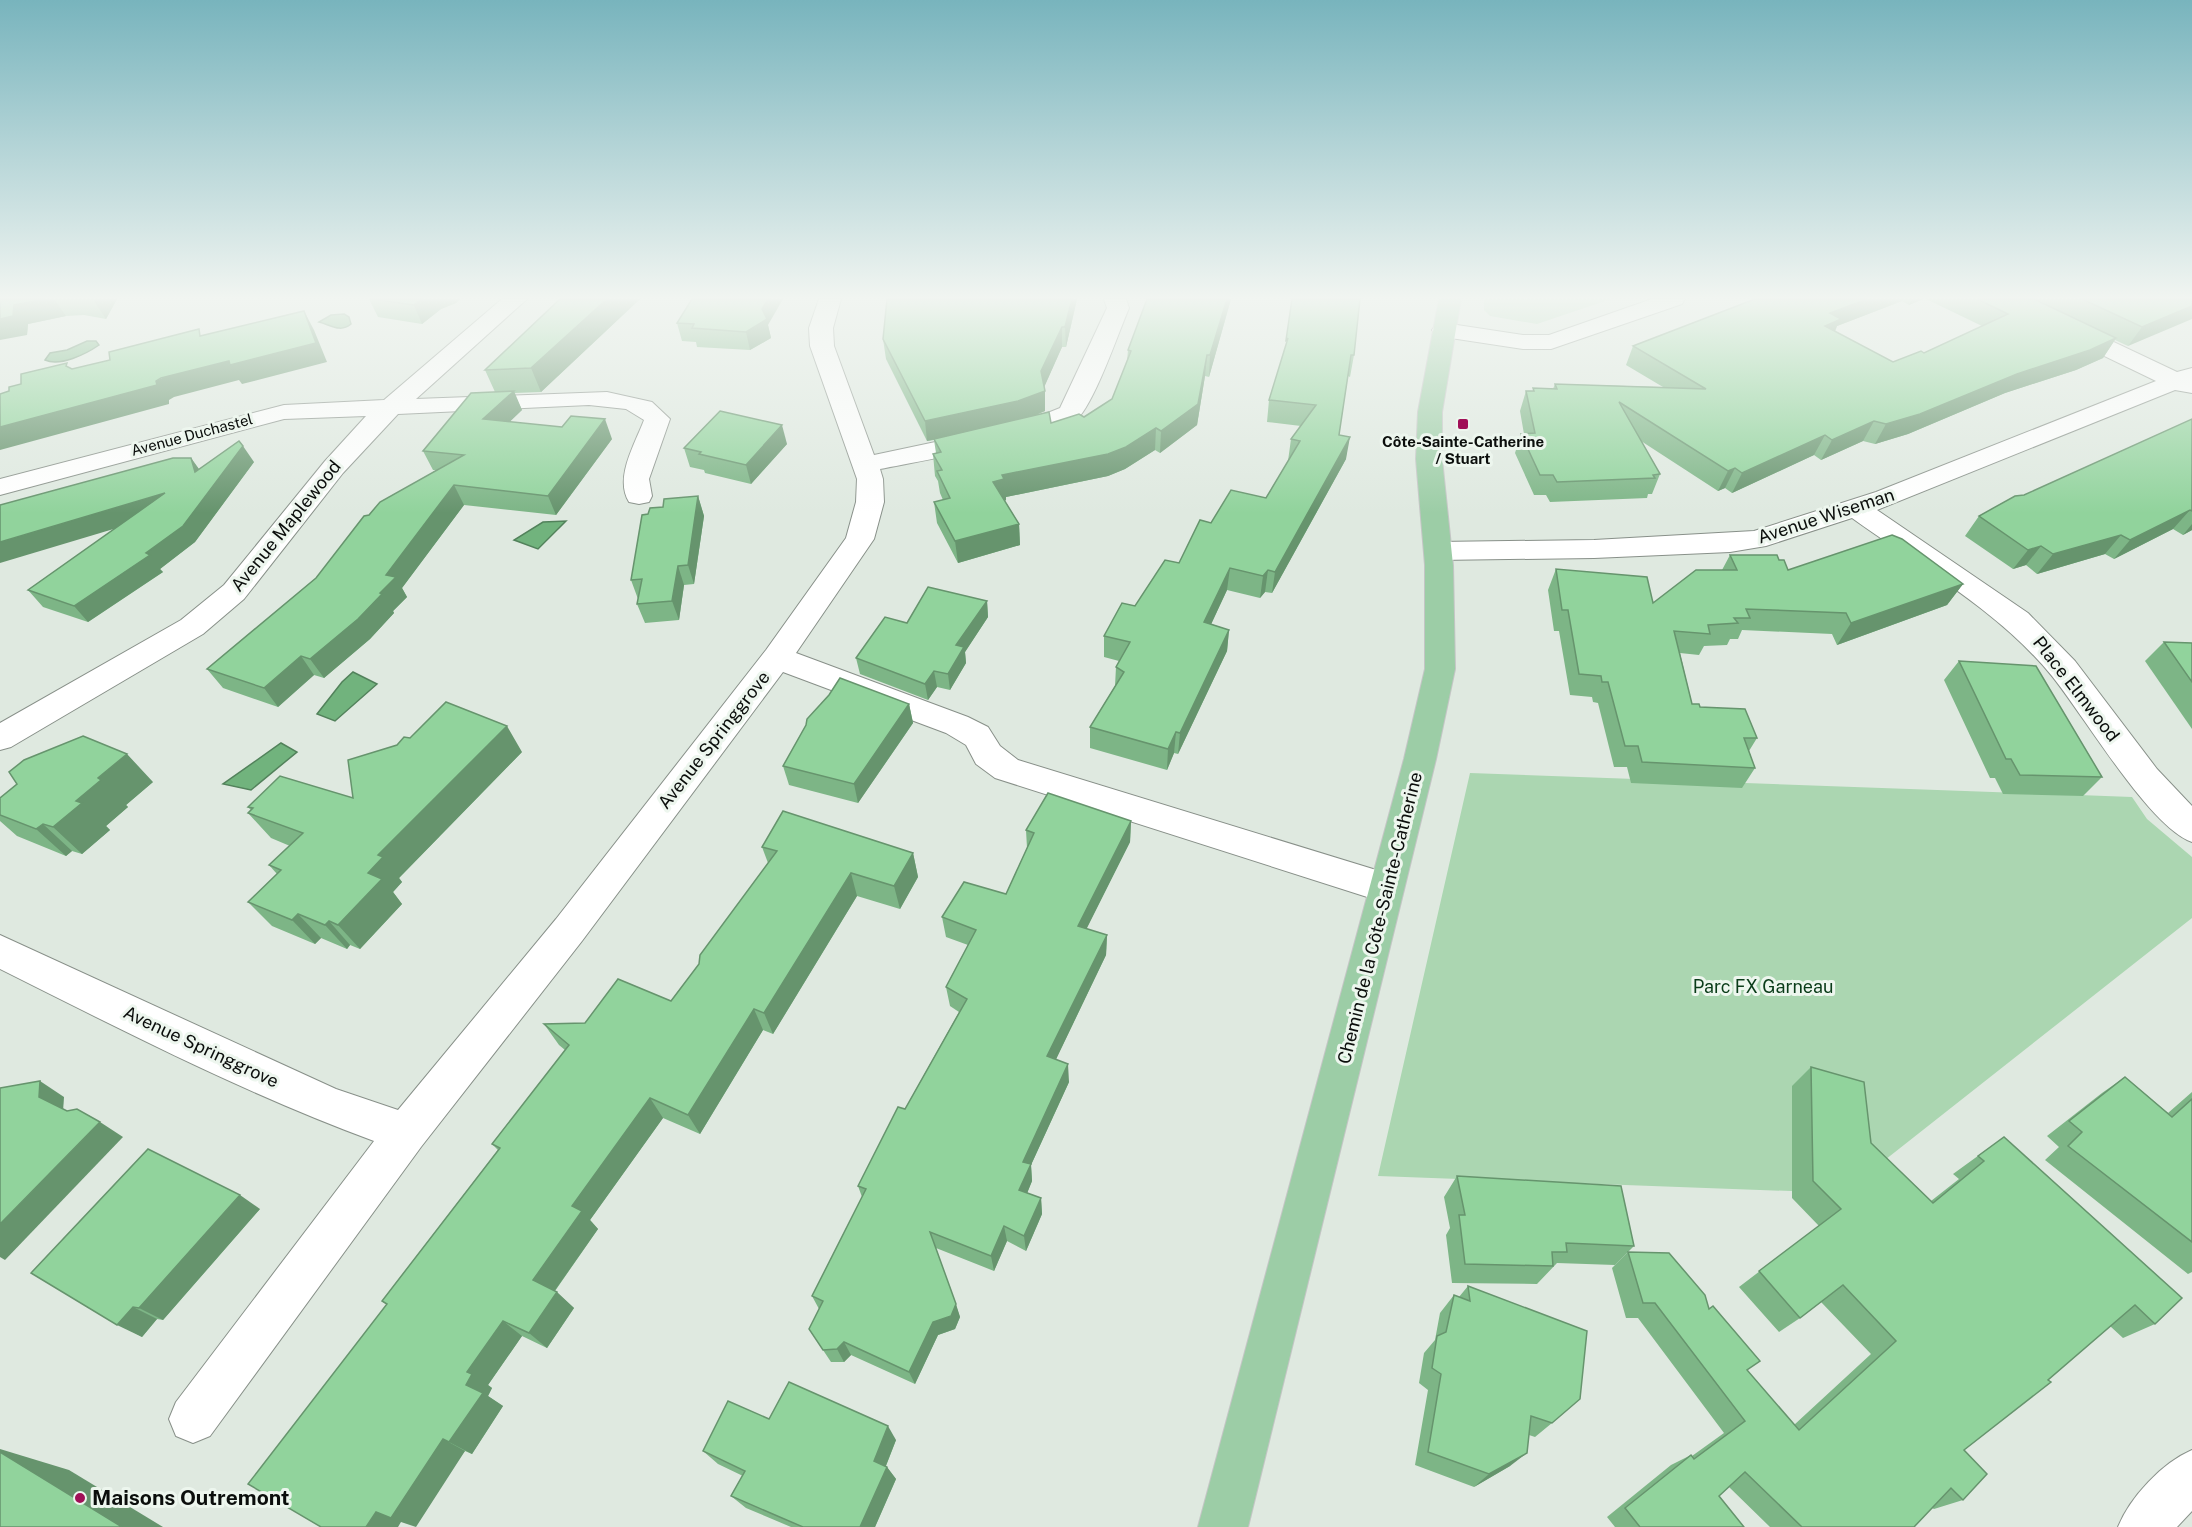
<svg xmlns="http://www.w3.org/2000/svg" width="2192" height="1527" font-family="'Public Sans',sans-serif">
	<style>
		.green { fill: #abd6b1 }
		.water { fill: #71b37d; stroke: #52825b; stroke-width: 1.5 }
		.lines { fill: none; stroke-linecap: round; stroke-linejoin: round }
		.minor-casing { stroke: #889089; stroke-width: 2 }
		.major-casing { stroke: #c4c5c5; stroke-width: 2 }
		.minor { fill: #fff; fill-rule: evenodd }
		.major { fill: #9ccda6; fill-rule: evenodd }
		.wall { fill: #7db586 }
		.shaded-wall { fill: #66946d }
		.building { fill: #91d39c; stroke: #66946d; stroke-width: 1.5 }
		.poi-dot { fill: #a01057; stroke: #edf6ee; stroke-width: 2 }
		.labels { text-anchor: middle; stroke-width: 6; stroke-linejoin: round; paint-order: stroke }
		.far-street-label { font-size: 15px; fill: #0b0e0c; stroke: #edf6ee }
		.far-poi-label { font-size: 15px; font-weight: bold; fill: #0b0e0c; stroke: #edf6ee }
		.street-label { font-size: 18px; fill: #0b0e0c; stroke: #edf6ee }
		.park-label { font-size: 18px; fill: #0a3c19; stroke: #edf6ee }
		.near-poi-label { font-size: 21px; font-weight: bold; fill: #0b0e0c; stroke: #edf6ee; text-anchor: start }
	</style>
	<rect width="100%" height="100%" fill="#dfe9e0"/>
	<g class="green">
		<path d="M1484 299H1611L1537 324 1490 316 1484 310Z"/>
		<path d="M1470 773 2132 797 2147 819 2192 857V918L1843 1193 1378 1176Z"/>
	</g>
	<g class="water">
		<path d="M344 314 349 317 351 324C340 333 331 325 319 322L331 315Z"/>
		<path d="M87 341H96L99 345C86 354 60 367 45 360L50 353 67 350Z"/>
		<path d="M566 521 538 549 514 540 543 522Z"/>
		<path d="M353 672 377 684 335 721 317 714 342 682Z"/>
		<path d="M281 743 297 752 251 790 223 784Z"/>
	</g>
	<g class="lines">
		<g class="minor-casing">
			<g id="minor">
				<path d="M502 299H527L416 399 607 392 652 402 670 419 649 479 652 496 649 502 639 504 629 502C614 478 635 444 644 420L626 409 589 405 398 414 343 473 244 599 203 634 11 747 0 750V723L181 620 224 585 325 461 366 416 284 419 0 495V479L284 405 384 400Z"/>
				<path d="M819 299H841L833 328 834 346 874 455 1020 424 1060 408 1107 308 1104 299H1126L1129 308C1118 334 1096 398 1079 417 1061 437 914 462 880 469L883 479 884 502 874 539 796 653 968 717 988 727 1000 746 1018 760 1399 877 1404 888 1399 899 1386 903 995 778 976 764 966 745 946 733 783 672 582 941 421 1147 210 1436 193 1443 176 1436 169 1419 176 1402 374 1141C246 1094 122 1030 0 969V935L336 1089 398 1110 556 919 766 650 846 538 856 502 857 479 810 346 809 328Z"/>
				<path d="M1652 299H1685L1682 304 1551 349H1523L1444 337 1436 335 1432 330 1436 325 1444 323 1523 335H1549Z"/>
				<path d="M1994 299H2023L2177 372 2192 368V393L2175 390 1877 510 2028 613 2075 661 2157 769 2192 806V842C2150 828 2083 714 2052 676 1998 610 1920 567 1852 518L1766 546 1730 552 1594 558 1438 560 1428 557 1424 551 1428 545 1438 542 1594 540 1754 531 1876 492 2156 381 1997 304Z"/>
				<path d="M2192 1450V1511L2177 1527H2118C2130 1497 2162 1463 2192 1450Z"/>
			</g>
		</g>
		<g class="major-casing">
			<path id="major" d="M1439 299H1461L1442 412V459L1453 565 1455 669 1436 759 1248 1527H1198L1404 759 1425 669V565L1416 459 1418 412Z"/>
		</g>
		<use href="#minor" class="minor"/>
		<use href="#major" class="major"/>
	</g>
	<g class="wall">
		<path d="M0 299H117L106 319 84 315 66 316 28 324 27 335Z"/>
		<path d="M369 299H460L456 303 441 309 422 324 378 317Z"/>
		<path d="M560 299H640L541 392 514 393 522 410 509 422 612 439 556 515 464 505 402 588 407 597 393 611 394 613 370 639 324 678 314 675 278 707 223 688 207 669 316 578 369 515 436 470H433L423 451 495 392 485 370Z"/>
		<path d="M1077 299 1066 347H1062L1044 387 1045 411 1038 414 1051 423 1084 417 1112 399 1127 361 1128 350 1147 299H1231L1209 377 1205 376 1197 425 1160 453 1155 450 1125 469 1108 476 1006 497V500L1005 501 1019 524 1020 545 958 563 937 523 934 502 943 500 940 493 938 481 935 476 933 454 936 453 934 440 927 441 886 359 883 339Z"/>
		<path d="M1360 299 1354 355 1350 377 1348 376 1339 435 1346 459 1272 593 1265 592 1260 598 1227 590 1211 624 1229 630 1227 651 1178 754 1174 753 1167 770 1090 748V727L1115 686 1116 667 1119 661 1104 657V636L1179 563 1211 523 1266 498 1288 461 1291 439 1301 426 1267 422 1269 400Z"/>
		<path d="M1755 299H1923L1909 305 1902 301 1837 326 1835 332 1893 362 1924 353 1982 326 1926 299H2192L2128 346 2115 340 2103 358 2076 370 2005 393 1908 434 1875 444 1863 441 1821 460 1814 455 1732 493 1725 488 1718 491 1641 441 1660 474 1652 494H1648L1647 498 1550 502 1546 495H1534L1515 453 1521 434H1524L1520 411 1526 391H1533V388L1553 389 1555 384 1663 387 1626 365 1633 346Z"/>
		<path d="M677 323 768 325 771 338 750 350 697 347 696 342 682 341Z"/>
		<path d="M2192 419V530L2183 535 2173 529 2114 559 2105 554 2037 574 2026 565 2013 569 1965 536 1979 516 2024 495Z"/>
		<path d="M787 444 751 484 705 473 704 470 690 467 684 448Z"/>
		<path d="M191 458 199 469 254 462 195 542 160 569 163 572 88 622 43 607 28 590 115 529Z"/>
		<path d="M698 496 704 516 694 584 684 585 679 620 645 623 637 604 638 599 631 580 648 514 663 507Z"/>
		<path d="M1730 555 1779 560 1788 570 1963 584 1947 605 1837 645 1832 634 1742 630 1738 639H1730L1727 645 1704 646 1699 655 1680 653 1692 704 1757 738 1749 751 1755 768 1742 788 1631 783 1627 767H1614L1598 703 1593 702 1592 697 1570 695 1559 631H1554L1548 590 1556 569 1653 603 1722 570Z"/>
		<path d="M987 601 988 617 965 652 966 663 950 690 937 687 928 700 860 674 856 658 907 623Z"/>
		<path d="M2164 642 2192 643V729L2145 661Z"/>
		<path d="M1959 661 2102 777 2083 796 2003 794 1995 778H1990L1944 680Z"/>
		<path d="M909 704 913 723 858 803 789 785 783 766Z"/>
		<path d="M522 752 399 878 402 882 393 892 402 904 360 949 350 945 347 949 321 938 315 944 272 926 248 902 277 874 269 865 290 846 271 838 248 813 251 810 248 807 353 798Z"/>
		<path d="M153 782 126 805 128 807 106 826 110 830 82 854 72 851 66 856 17 836 0 821V798Z"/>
		<path d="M1131 821 1130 842 1086 929 1107 935 1106 955 1056 1059 1069 1082 1031 1165 1032 1181 1027 1193 1041 1198 1042 1214 1026 1251 1007 1241 994 1271 936 1248 960 1317 955 1329 938 1335 915 1384 851 1355 844 1362H831L809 1329 819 1309 812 1296 862 1197 858 1186 905 1109 959 1012 950 1006 946 987 968 945 946 937 942 917 1006 894 1027 848 1026 830Z"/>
		<path d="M762 847 913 853 918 877 900 909 857 896 773 1034 763 1030 700 1134 663 1118 590 1220 598 1229 555 1291 574 1308 547 1348 522 1336 488 1385 492 1388 488 1396 503 1406 472 1454 465 1451 401 1522 387 1305 382 1301 498 1150 492 1144 565 1050 559 1045 544 1024 585 1023 671 1001 699 964 768 863Z"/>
		<path d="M1811 1067 1871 1143 1931 1201 1959 1179 1953 1174 2004 1137 2155 1324 2123 1338 2110 1326 1964 1450 1963 1500 1934 1509 1932 1508 1914 1527H1770L1729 1487 1719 1496 1744 1527H1615L1607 1517 1671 1465 1691 1455 1692 1456 1724 1433 1638 1318H1626L1612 1268 1628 1252 1709 1309 1747 1370 1794 1425 1871 1354 1821 1302 1800 1318 1779 1332 1739 1287 1819 1226 1792 1198V1086Z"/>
		<path d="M2125 1077 2168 1113 2192 1092V1272L2188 1274 2045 1160 2059 1147 2047 1136 2102 1093Z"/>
		<path d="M1457 1176 1634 1246 1615 1265 1557 1263 1537 1284 1452 1283 1446 1235 1450 1228 1444 1197Z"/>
		<path d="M260 1209 163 1320 157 1319 142 1337 31 1273Z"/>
		<path d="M1468 1286 1552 1423 1535 1437 1529 1435 1510 1466 1474 1487 1415 1465 1428 1390 1419 1383 1424 1353 1435 1340 1440 1313 1454 1295 1459 1297Z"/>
		<path d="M769 1419 896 1440 886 1466 896 1479 875 1527H791L746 1508 731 1496 743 1476 718 1464 703 1451Z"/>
	</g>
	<g class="shaded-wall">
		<path d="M44 299H54L66 316 28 324 27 335 0 340V319L14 305Z"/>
		<path d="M95 299H117L106 319 94 301Z"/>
		<path d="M421 299H460L456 303 441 309 422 324 414 305Z"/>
		<path d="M607 299H640L541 392 531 368Z"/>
		<path d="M768 299H783L768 325 771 338 750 350 746 332Z"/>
		<path d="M1072 299H1077L1066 347 1065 327Z"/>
		<path d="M1227 299H1231L1209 377 1210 355Z"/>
		<path d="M1867 299H1903L1902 301 1837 326 1831 339 1822 332 1830 313Z"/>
		<path d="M1912 299H1923L1909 305Z"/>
		<path d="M2192 306V319L2128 346 2142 327Z"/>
		<path d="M304 311 314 330 327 362 242 384 239 380 174 397 169 400V404L0 450V427L156 381Z"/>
		<path d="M1062 327V347L1042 392 1041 371Z"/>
		<path d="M2116 338 2103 358 2076 370 2005 393 1908 434 1875 444 1886 424 2017 374Z"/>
		<path d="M1207 355 1205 376 1197 425 1160 453 1161 431Z"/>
		<path d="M514 391 522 410 492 439 483 419Z"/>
		<path d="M1045 391V411L1019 422 927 441 925 421Z"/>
		<path d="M605 419 612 439 556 515 548 496Z"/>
		<path d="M1874 421 1863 441 1821 460 1832 440Z"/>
		<path d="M782 425 787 444 751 484 746 465Z"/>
		<path d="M1156 428 1155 450 1125 469 1108 476 1006 497V500L995 504 993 482 1002 475Z"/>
		<path d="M1825 435 1814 455 1732 493 1742 473Z"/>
		<path d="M1350 437 1346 459 1272 593 1275 572Z"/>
		<path d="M243 446 254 462 195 542 160 569 163 572 88 622 74 606 146 553Z"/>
		<path d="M191 458 203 475 195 472Z"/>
		<path d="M1735 468 1725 488 1718 491 1728 471Z"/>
		<path d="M454 485 464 505 402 588 407 597 393 611 394 613 370 639 324 678 310 659 380 593 386 575Z"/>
		<path d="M165 493 177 510 0 563V542Z"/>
		<path d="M698 496 704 516 694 584 688 565Z"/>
		<path d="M2190 510 2173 529 2114 559 2130 540Z"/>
		<path d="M1019 524 1020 545 958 563 955 541Z"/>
		<path d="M2192 524V530L2183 535Z"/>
		<path d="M2121 535 2105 554 2037 574 2053 554Z"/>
		<path d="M2041 546 2026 565 2013 569 2028 550Z"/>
		<path d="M678 566 684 585 679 620 672 601Z"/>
		<path d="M1230 568 1227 590 1202 644 1204 622Z"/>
		<path d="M1268 570 1265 592 1260 598 1263 576Z"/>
		<path d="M1963 584 1947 605 1837 645 1851 623Z"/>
		<path d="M987 601 988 617 965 652 966 663 950 690 948 674 956 645Z"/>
		<path d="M1229 630 1227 651 1178 754 1180 733Z"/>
		<path d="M301 656 314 675 278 707 264 688Z"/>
		<path d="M934 671 937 687 928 700 925 684Z"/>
		<path d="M909 704 913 723 858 803 854 784Z"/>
		<path d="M507 726 522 752 399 878 402 882 393 892 402 904 360 949 338 925 378 855Z"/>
		<path d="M1176 732 1174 753 1167 770 1168 749Z"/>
		<path d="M127 754 153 782 126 805 128 807 106 826 110 830 82 854 53 827 76 801 98 778Z"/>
		<path d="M1131 821 1130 842 1078 946V926Z"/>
		<path d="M43 824 72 851 66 856 36 829Z"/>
		<path d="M913 853 918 877 900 909 894 886Z"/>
		<path d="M851 873 857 896 773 1034 764 1013Z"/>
		<path d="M298 914 321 938 315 944 292 920Z"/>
		<path d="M329 921 350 945 347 949 325 925Z"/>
		<path d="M1107 935 1106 955 1049 1074 1047 1056Z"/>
		<path d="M754 1009 763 1030 700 1134 688 1115Z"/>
		<path d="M1068 1064 1069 1082 1031 1165 1032 1181 1022 1206 1019 1190 1023 1162Z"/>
		<path d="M40 1081 64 1097 63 1112 39 1097Z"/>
		<path d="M650 1098 663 1118 590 1220 598 1229 551 1296 533 1280 572 1206Z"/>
		<path d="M100 1122 123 1137 5 1260 0 1257V1224Z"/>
		<path d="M240 1195 260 1209 163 1320 139 1308Z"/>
		<path d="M1041 1198 1042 1214 1026 1251 1024 1236Z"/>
		<path d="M1004 1226 1007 1241 994 1271 991 1256Z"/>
		<path d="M557 1292 574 1308 547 1348 529 1333Z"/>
		<path d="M956 1304 960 1317 955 1329 938 1335 915 1384 909 1372 933 1322Z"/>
		<path d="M133 1307 157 1319 142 1337 117 1325Z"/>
		<path d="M503 1321 522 1336 488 1385 492 1388 488 1396 503 1406 472 1454 449 1442 467 1372Z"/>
		<path d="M844 1342 851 1355 844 1362 837 1349Z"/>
		<path d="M888 1426 896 1440 883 1473 874 1461Z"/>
		<path d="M443 1439 465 1451 416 1527 401 1522 398 1527H366L376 1512Z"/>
		<path d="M0 1449 69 1470 163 1527H122L0 1452Z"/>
		<path d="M1527 1453 1510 1466 1474 1487 1489 1474Z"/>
		<path d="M887 1467 896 1479 875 1527H860Z"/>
	</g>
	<g class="building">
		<path d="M0 299H44L14 305 13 316 0 319Z"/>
		<path d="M372 299H421L414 305Z"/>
		<path d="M560 299H607L531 368 485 370Z"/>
		<path d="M692 299H768L762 309 767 319 746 332 692 328 694 324 677 323Z"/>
		<path d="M887 299H1072L1065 327H1062L1041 371 1045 391 1018 401 925 421 883 339Z"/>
		<path d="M1147 299H1227L1210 355H1207L1198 404 1161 431 1156 428 1126 447 1108 454 1002 475 1004 479 993 482 1019 524 955 541 934 502 950 498 937 471 942 470 933 454 941 452 934 439 1049 412 1051 423 1079 414 1084 417 1112 399 1131 351 1128 350Z"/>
		<path d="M1292 299H1360L1354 355H1351L1339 435 1350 437 1275 572 1268 570 1263 576 1230 568 1204 622 1229 630 1180 733 1176 732 1168 749 1090 727 1124 672 1116 667 1130 642 1104 636 1122 603 1135 606 1165 560 1179 563 1200 520 1211 523 1231 490 1266 498 1300 441 1291 439 1316 405 1269 400 1288 338 1286 340Z"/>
		<path d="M1755 299H1867L1830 313 1841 319 1825 326 1893 362 1921 351 1924 353 2008 314 1977 299H2034L2116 338 2090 350 2017 374 1920 414 1886 424 1874 421 1832 440 1825 435 1742 473 1735 468 1728 471 1619 402 1660 474 1653 475 1655 478 1557 482 1553 475H1540L1521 434 1535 433 1526 391H1534L1533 388 1557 389 1555 384 1706 389 1633 346Z"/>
		<path d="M2082 299H2192V306L2142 327Z"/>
		<path d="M304 311 316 343 230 365 229 361 161 378 156 381 157 385 0 427V394L9 391V387L21 384V374L67 363 66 366 72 369 110 360 109 352 199 329 200 336Z"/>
		<path d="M514 391 483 419 562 427 571 416 605 419 548 496 454 485 386 575 396 577 380 593 382 594 358 619 310 659 301 656 264 688 207 669 316 578 364 516 369 515 380 502 464 455 423 451 471 393Z"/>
		<path d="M720 411 782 425 746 465 699 454 701 452 684 448Z"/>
		<path d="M2192 419V511L2190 510 2130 540 2121 535 2053 554 2041 546 2028 550 1979 516 2015 496 2024 495Z"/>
		<path d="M239 441 243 446 183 526 146 553 150 555 74 606 28 590 165 493 0 542V505L173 458H191L195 472Z"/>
		<path d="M698 496 688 565 678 566 672 601 637 604 642 579 631 580 642 515 648 514 650 508 663 507 664 499Z"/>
		<path d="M1892 535 1902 539 1963 584 1851 623 1846 613 1746 609 1750 618H1734L1738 623 1708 625 1710 634 1674 631 1692 704H1699L1700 707 1745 709 1757 738H1744L1755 768 1642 762 1638 746H1625L1608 682H1602L1601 676 1579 674 1568 610H1562L1556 569 1647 577 1653 603 1696 570H1737L1730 555H1777L1779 560H1784L1788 570Z"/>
		<path d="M928 587 987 601 956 645 964 647 948 674 934 671 925 684 856 658 885 617 907 623Z"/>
		<path d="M2164 642 2192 643V682Z"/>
		<path d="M1959 661 2036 666 2102 777 2020 775 2011 759H2006Z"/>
		<path d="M840 678 909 704 854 784 783 766 806 725 807 719 829 695Z"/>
		<path d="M446 702 507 726 378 855 383 857 368 873 382 879 338 925 329 921 325 925 298 914 292 920 248 902 281 870 269 865 303 833 248 813 253 808 248 807 280 776 353 798 348 760 397 745 404 737 410 738Z"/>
		<path d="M83 736 127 754 98 778 101 780 76 801 82 803 53 827 43 824 36 829 0 815V798L17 784 9 772 24 760Z"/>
		<path d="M1048 793 1131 821 1078 926 1107 935 1047 1056 1068 1064 1023 1162 1031 1164 1019 1190 1041 1198 1024 1236 1004 1226 991 1256 930 1232 956 1304 951 1316 933 1322 909 1372 844 1342 837 1349 823 1350 809 1329 823 1301 812 1296 866 1189 858 1186 898 1107 905 1109 967 999 946 987 976 930 942 917 964 882 1006 894 1034 833 1026 830Z"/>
		<path d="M783 811 913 853 894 886 851 873 764 1013 754 1009 688 1115 650 1098 572 1206 582 1211 533 1280 557 1292 529 1333 503 1321 467 1372 472 1374 466 1385 483 1393 449 1442 443 1439 391 1518 376 1512 366 1527H321L248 1484 387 1304 382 1301 500 1148 492 1144 569 1045 544 1024 585 1023 618 979 671 1001 699 964 700 955 777 851 762 847Z"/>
		<path d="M1811 1067 1864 1082 1871 1143 1933 1203 1984 1161 1978 1156 2004 1137 2182 1298 2155 1324 2135 1305 2048 1380 2051 1382 1964 1450 1987 1474 1963 1500 1951 1488 1914 1527H1802L1745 1472 1719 1496 1744 1527H1640L1625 1508 1691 1455 1694 1459 1745 1421 1655 1303H1643L1628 1252 1669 1253 1705 1295 1709 1309 1713 1306 1760 1361 1747 1370 1799 1430 1896 1341 1843 1285 1800 1318 1759 1271 1841 1209 1813 1181Z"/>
		<path d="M2125 1077 2172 1117 2192 1099V1242L2068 1146 2082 1132 2069 1121Z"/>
		<path d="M40 1081 39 1097 67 1111 77 1109 100 1122 0 1224V1088Z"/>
		<path d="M148 1149 240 1195 139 1308 133 1307 117 1325 31 1273Z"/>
		<path d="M1457 1176 1621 1186 1634 1246 1566 1243 1567 1252H1552L1553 1266 1465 1264 1459 1215H1465Z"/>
		<path d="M1468 1286 1587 1331 1580 1399 1552 1423 1531 1416 1527 1453 1489 1474 1428 1452 1441 1374 1432 1368 1437 1336 1446 1332 1454 1295 1470 1301Z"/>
		<path d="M789 1382 888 1426 874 1461 887 1467 860 1527H803L731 1496 745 1471 703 1451 728 1401 769 1419Z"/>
		<path d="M0 1452 122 1527H0Z"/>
	</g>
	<linearGradient id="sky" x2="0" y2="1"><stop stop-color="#78b4bd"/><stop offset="0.58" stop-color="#f1f5f1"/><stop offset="1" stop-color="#f1f5f1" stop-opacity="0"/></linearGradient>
	<rect width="2192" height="513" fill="url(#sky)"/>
	<g class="poi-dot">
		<rect x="1457" y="418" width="12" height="12" rx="3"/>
		<circle cx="80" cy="1498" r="6"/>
	</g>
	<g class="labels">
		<g class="far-street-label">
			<text transform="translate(192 435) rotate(-15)" y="5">Avenue Duchastel</text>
		</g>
		<g class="far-poi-label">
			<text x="1463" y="447">Côte-Sainte-Catherine<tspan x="1463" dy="17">/ Stuart</tspan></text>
		</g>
		<g class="street-label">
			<text transform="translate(1826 516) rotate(-18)" y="6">Avenue Wiseman</text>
			<text transform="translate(286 526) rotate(-51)" y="6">Avenue Maplewood</text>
			<text transform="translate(2076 689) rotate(52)" y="6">Place Elmwood</text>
			<text transform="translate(714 740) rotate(-52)" y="6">Avenue Springgrove</text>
			<text transform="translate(1380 918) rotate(-76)" y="6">Chemin de la Côte-Sainte-Catherine</text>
			<text transform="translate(201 1047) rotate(25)" y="6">Avenue Springgrove</text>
		</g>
		<g class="park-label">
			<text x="1763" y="993">Parc FX Garneau</text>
		</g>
		<g class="near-poi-label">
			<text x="92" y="1505">Maisons Outremont</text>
		</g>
	</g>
</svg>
